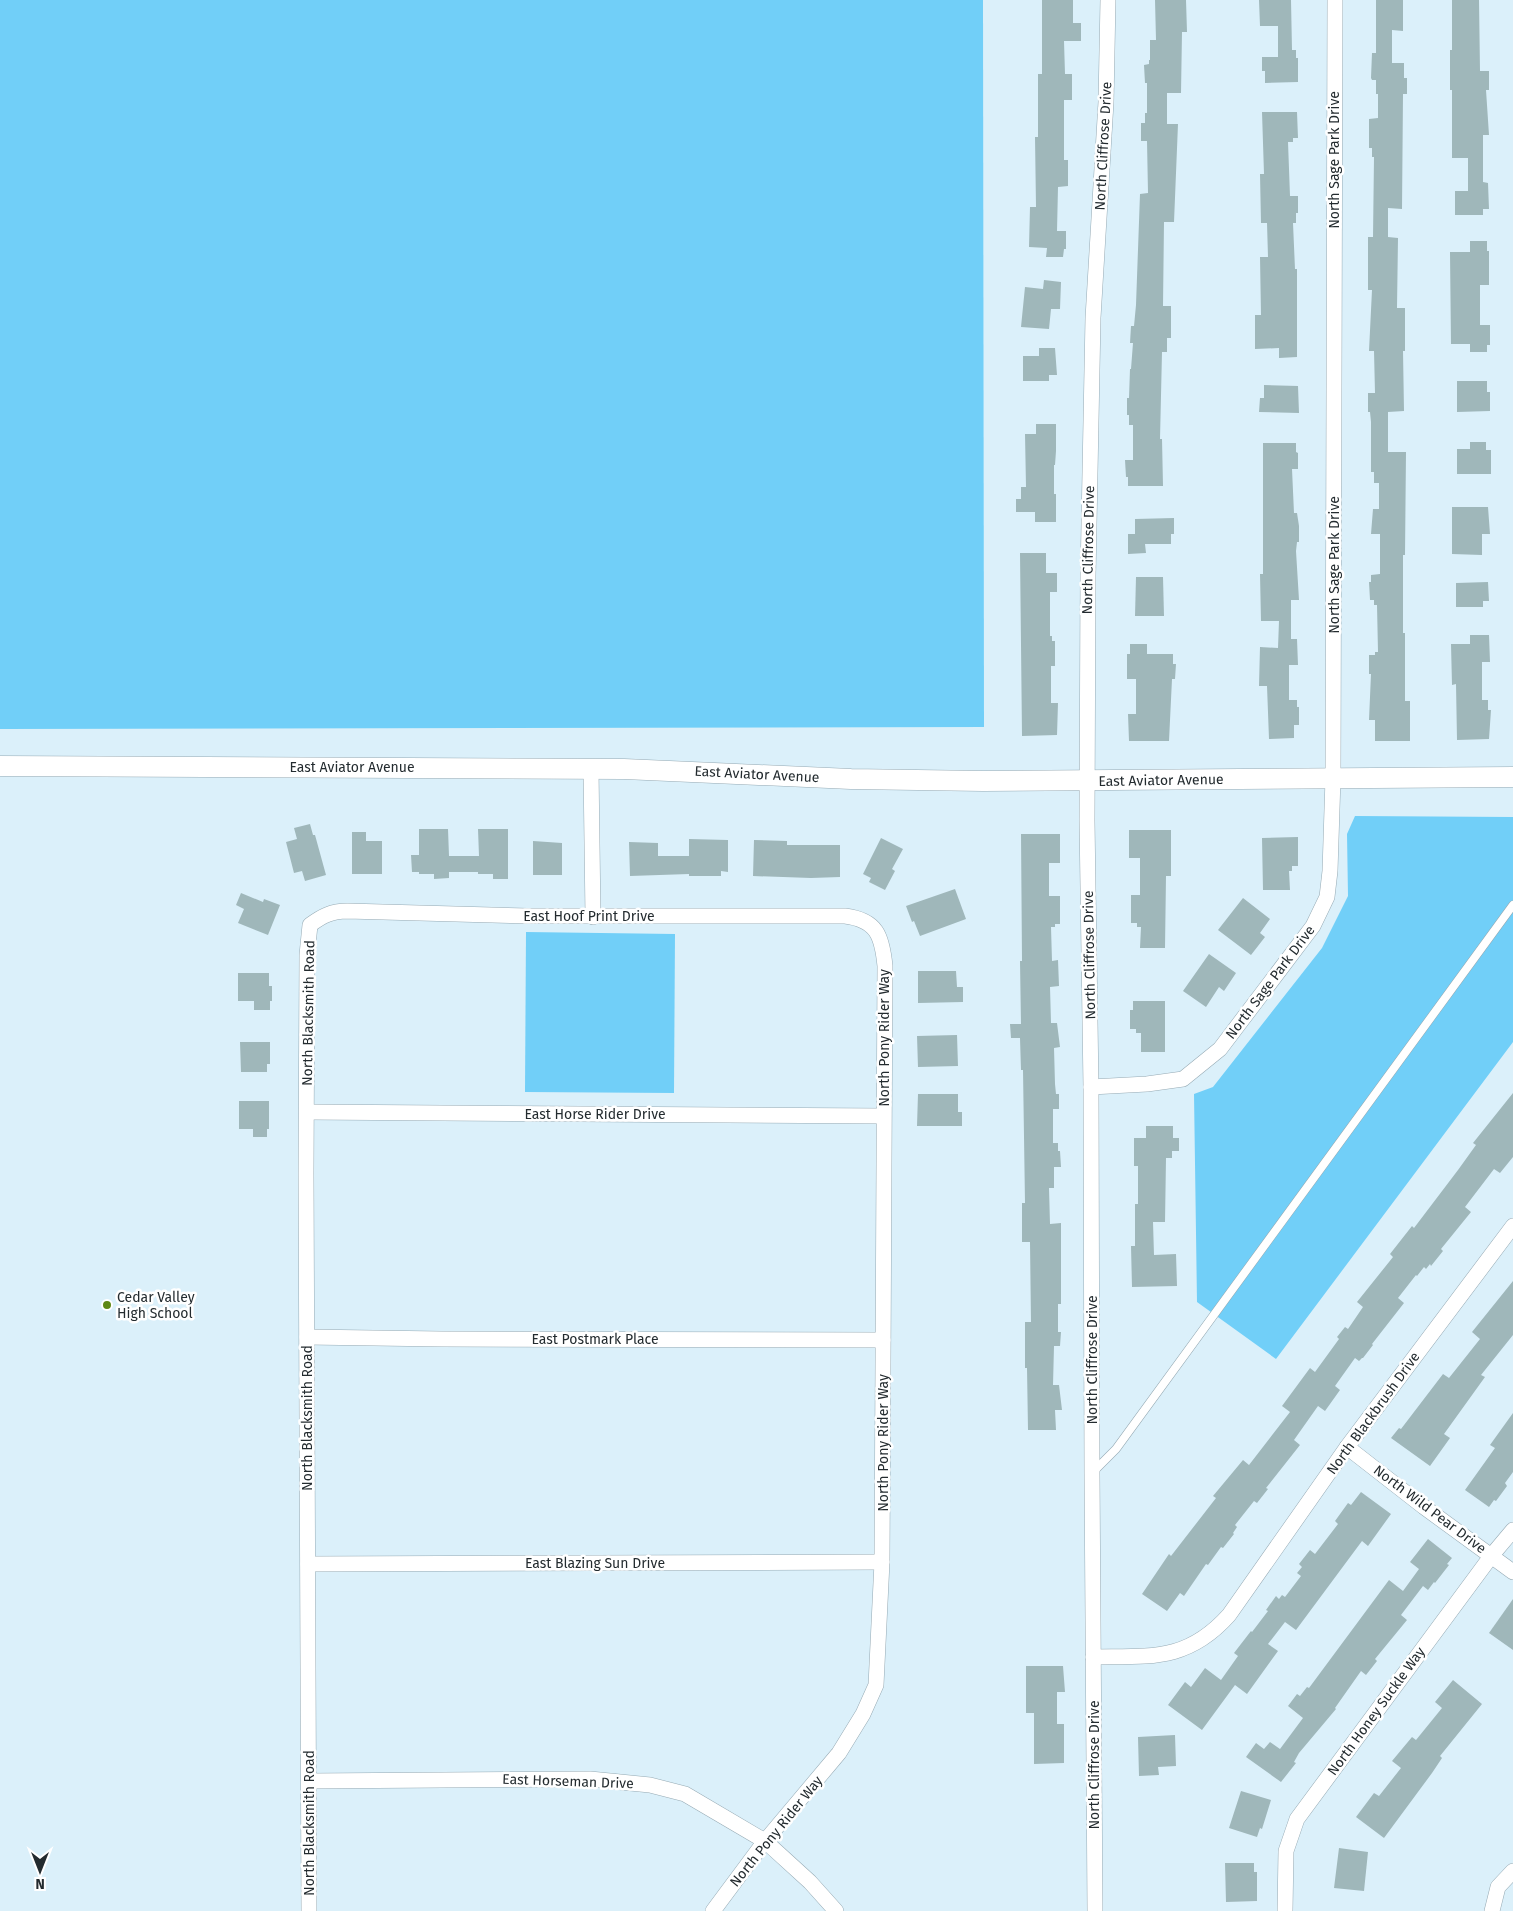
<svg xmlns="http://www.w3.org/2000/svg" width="1513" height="1911" font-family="'Fira Sans',sans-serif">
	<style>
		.green { fill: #71cff8 }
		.building { fill: #9fb7ba }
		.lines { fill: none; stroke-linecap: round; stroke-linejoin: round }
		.service-casing { stroke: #96aab4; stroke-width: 9 }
		.minor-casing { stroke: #96aab4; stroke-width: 16 }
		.tertiary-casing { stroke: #96aab4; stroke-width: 21 }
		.service { stroke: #fff; stroke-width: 8 }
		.minor { stroke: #fff; stroke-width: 15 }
		.tertiary { stroke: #fff; stroke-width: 20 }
		.poi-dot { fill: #5e8814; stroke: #fff; stroke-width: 2 }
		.labels { text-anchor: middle; stroke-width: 5; stroke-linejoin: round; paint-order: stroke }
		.street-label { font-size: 14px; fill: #232b2f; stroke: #fff }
		.poi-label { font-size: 14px; fill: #232b2f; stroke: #fff; text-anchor: start }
	</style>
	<rect width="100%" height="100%" fill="#dbf0fa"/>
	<g class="green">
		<path d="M0 0H983L984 727 0 729Z"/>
		<path d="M1355 816 1513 817V1042L1276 1359 1197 1302 1194 1094 1213 1087 1322 948 1348 896 1347 834Z"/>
		<path d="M526 932 675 934 674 1093 525 1092Z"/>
	</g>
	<g class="building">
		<path d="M1042 0H1073V23H1081V41H1064L1065 74H1072V100H1064V160H1068V186L1058 187 1057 231H1066V249H1064L1063 257H1046L1047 248 1029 247 1030 207H1036L1035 137H1038V74H1042Z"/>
		<path d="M1155 0H1186L1187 32H1182L1181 93H1167V124H1178L1174 222H1164L1163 306H1171V338H1167V352H1162L1160 439H1162L1163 486H1128V477H1126L1125 460H1133V425H1129V415H1127V398H1129L1130 369H1131L1133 343H1130L1131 326H1134L1136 305 1140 194 1148 193 1147 141H1141V123H1145V113H1147V83H1145L1144 65 1149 64V60H1150V40H1156Z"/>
		<path d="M1259 0H1291L1292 50H1296V58H1298V82L1265 83V71H1262V57H1278V26H1260Z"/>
		<path d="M1376 0H1403V31L1392 30V63H1404V78H1407V94H1403L1402 209 1388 208V237L1398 238 1397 308H1405V351H1403L1404 411 1388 412V452H1406L1405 555H1403V633H1405V701H1410V741H1375V720H1369L1371 674H1369V655H1375V652H1378L1377 605H1374V600H1370L1369 582H1371V575L1380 574V534H1371L1373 509H1379V483H1374V472H1371V422L1370 412H1368V393H1375L1374 351H1369L1372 290H1368V237H1373L1374 157H1372V148H1369V119L1378 118V94H1376V80H1372L1371 78 1372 53H1376Z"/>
		<path d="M1452 0H1479L1480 71H1489V90H1486L1489 135H1483V182L1488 183 1489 209H1483V215H1455V191H1468V158H1452V90H1450V50H1452Z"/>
		<path d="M1262 112H1297L1298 138H1293V142H1288L1290 196H1298V213H1296V223H1293L1295 269H1297V357L1279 358V348L1255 349V315H1261L1260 257H1268L1267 223H1261L1260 174H1264Z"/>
		<path d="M1470 241H1487V251H1489V285H1480V325H1490V345H1487V352H1470V344H1451L1450 252H1470Z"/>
		<path d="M1044 280 1061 282 1060 309H1051L1049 329 1021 327 1025 287 1043 289Z"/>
		<path d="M1039 348H1055L1057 375H1049V381H1023V356H1039Z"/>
		<path d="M1457 381H1487V392H1490V411L1457 412Z"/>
		<path d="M1264 385 1298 386 1299 413 1259 412 1260 398H1264Z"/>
		<path d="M1036 424H1056V451L1055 465H1054V494H1056V522H1035V512H1016V499H1021V487H1026L1025 434H1036Z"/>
		<path d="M1470 442H1486V450H1491V474H1457V449H1470Z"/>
		<path d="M1263 443H1296V452L1298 453V469H1292L1294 513H1297L1299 526V542H1297L1296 551 1299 600H1291V639H1297L1298 665H1289V700H1297V707H1299V725H1294V738L1269 739 1267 686H1259L1260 647 1278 648 1279 621H1261L1260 574H1263Z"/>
		<path d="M1452 507H1488L1490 534H1482V555L1452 554Z"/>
		<path d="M1174 518V534H1171V544H1145L1146 553 1128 554V534H1135V519Z"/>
		<path d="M1020 553H1046V573H1057V592H1050V636H1052V641H1055V666H1051V703H1058L1057 735 1022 736Z"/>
		<path d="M1136 577H1163L1164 616H1135Z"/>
		<path d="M1488 582 1489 601H1483V607H1456V583Z"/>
		<path d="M1470 635H1489L1490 662H1482V700H1488V710H1491L1489 739 1457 740 1456 684 1452 685 1451 644H1470Z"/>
		<path d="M1130 644H1147V654H1173V664H1176L1175 679H1172L1169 741H1129L1128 714H1136V679H1127V654H1130Z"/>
		<path d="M310 824 313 835H315L326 875 305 881 302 871 294 873 286 842 297 839 294 828Z"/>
		<path d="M419 829H448L449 856H479L478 829H508V879H493V874H478V872H449V878L434 879V874H419V872H412L411 855H419Z"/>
		<path d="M1129 830H1171V876H1166L1165 948H1140L1141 927H1137V923H1131V895H1140V858H1129Z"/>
		<path d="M352 832H366V841H382V874H352Z"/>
		<path d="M1021 834H1060V863H1049V896H1060V924H1055V927H1051L1052 961 1058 960 1059 986 1050 987 1051 1023H1057L1060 1047 1054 1048 1055 1084 1056 1094H1059V1109H1053V1143H1058V1151H1060L1061 1167H1054V1188H1049L1050 1224 1061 1223V1304H1058V1332H1061L1060 1346H1054L1053 1385H1059L1062 1410H1055L1056 1430H1028L1027 1368H1025V1322H1031L1030 1242H1022V1203H1025L1023 1070H1021L1020 1038H1011L1010 1024H1021L1020 961H1022Z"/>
		<path d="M1298 837V866H1292V871H1289L1290 890H1263L1262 838Z"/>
		<path d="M881 838 903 849 892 869 895 871 885 890 869 882 871 878 863 874Z"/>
		<path d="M689 839 728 840V872L721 871V876H689V874L630 876 629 842 658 843V856H689Z"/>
		<path d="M754 840 787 841V845H840V877L811 878 753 876Z"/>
		<path d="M533 841 562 843V875H533Z"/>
		<path d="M955 889 966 919 920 936 914 921 912 922 906 906Z"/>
		<path d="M241 893 263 902 264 899 280 905 268 935 238 923 244 909 236 905Z"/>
		<path d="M1243 898 1270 919 1260 933 1265 937 1251 955 1218 930Z"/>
		<path d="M1209 954 1236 973 1224 991 1219 987 1206 1007 1183 991Z"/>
		<path d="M918 971H956L957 987H963V1002L918 1003Z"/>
		<path d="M238 973H269V986H272V1001H270V1010H254V1001H238Z"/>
		<path d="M1133 1001H1165V1052H1141V1033H1136V1029H1130V1010H1133Z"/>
		<path d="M957 1035 958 1066 918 1067 917 1036Z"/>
		<path d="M240 1042H270V1064H267V1072H241Z"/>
		<path d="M1513 1093V1157L1500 1173 1494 1169 1465 1207 1471 1212 1441 1249 1443 1251 1431 1266 1430 1264 1426 1269 1424 1267 1417 1276 1416 1275 1398 1298 1404 1303 1372 1344 1373 1345 1363 1358H1362L1359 1361 1355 1358 1335 1386 1340 1390 1325 1411 1318 1406 1294 1440 1300 1445 1266 1488 1268 1489 1257 1503 1254 1501 1235 1525 1237 1527 1233 1533 1234 1534 1223 1548 1221 1547 1208 1565 1206 1564 1184 1596 1180 1593 1167 1611 1142 1594 1169 1554 1171 1556 1216 1498 1213 1496 1243 1460 1249 1465 1290 1412 1282 1406 1310 1368 1315 1372 1339 1339 1337 1337 1345 1327 1348 1329 1363 1307 1357 1302 1393 1257 1390 1254 1412 1226 1414 1228 1458 1170 1476 1145 1473 1143Z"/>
		<path d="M918 1094H958V1112H962V1126H917Z"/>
		<path d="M239 1101H269V1129H267V1137H253V1129H239Z"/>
		<path d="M1146 1126H1173V1138H1179V1151H1172V1158H1166L1165 1222H1153L1154 1255 1176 1254 1177 1286 1132 1287 1131 1246H1135V1204H1138V1166H1134V1138H1146Z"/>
		<path d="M1513 1281V1335L1481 1375 1485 1377 1444 1434 1450 1438 1430 1466 1391 1438 1399 1428 1401 1429 1443 1374 1449 1378 1480 1339 1472 1332Z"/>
		<path d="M1513 1413V1472L1505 1483 1507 1486 1496 1501 1494 1500 1489 1507 1465 1490 1495 1448 1490 1445Z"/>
		<path d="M1361 1492 1391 1514 1368 1546 1362 1541 1296 1630 1285 1622 1268 1644 1278 1651 1247 1694 1235 1685 1202 1730 1168 1705 1185 1682 1191 1687 1205 1668 1221 1680 1238 1656 1234 1653 1251 1631 1252 1632 1268 1611 1266 1610 1276 1596 1279 1599 1282 1595 1285 1597 1301 1576 1297 1573 1302 1567 1299 1564 1310 1550 1315 1554 1338 1524 1335 1521 1348 1503 1351 1505Z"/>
		<path d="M1428 1539 1452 1558 1447 1564 1449 1565 1435 1583 1434 1582 1428 1590 1423 1586 1401 1615 1407 1620 1375 1659 1377 1661 1366 1675 1361 1671 1335 1708 1336 1709 1299 1753 1294 1762 1296 1763 1281 1782 1246 1757 1256 1743 1264 1749 1270 1742 1280 1749 1303 1718 1288 1706 1297 1694 1300 1696 1307 1687 1309 1688 1389 1580 1403 1591 1419 1569 1410 1562Z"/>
		<path d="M1513 1599V1650L1489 1633Z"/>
		<path d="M1026 1666H1063L1065 1692H1057V1724H1064V1763L1034 1764V1713H1026Z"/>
		<path d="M1453 1680 1482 1704 1440 1756 1442 1758 1432 1773 1384 1838 1356 1817 1374 1793 1379 1796 1401 1768 1392 1761 1412 1737 1416 1740 1442 1708 1435 1702Z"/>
		<path d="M1175 1735 1176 1766 1158 1767 1159 1775 1139 1776 1138 1737Z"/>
		<path d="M1241 1791 1271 1800 1262 1829 1260 1828 1257 1837 1229 1828Z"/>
		<path d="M1339 1848 1368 1852 1364 1891 1334 1888Z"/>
		<path d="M1225 1863H1254V1872H1257V1901L1226 1902Z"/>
	</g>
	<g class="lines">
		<g class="service-casing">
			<path id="service" d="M1093 1472 1116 1449 1513 905"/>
		</g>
		<g class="minor-casing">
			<g id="minor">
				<path d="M591 769 593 917"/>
				<path d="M1091 1087 1147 1084 1183 1079 1220 1049 1313 926 1327 897 1330 871 1333 778 1335 0"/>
				<path d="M307 1112 883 1116"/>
				<path d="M307 1337 441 1339 883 1340"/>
				<path d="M1347 1447 1424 1507 1513 1572"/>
				<path d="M308 1564 882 1562"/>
				<path d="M1093 1657C1150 1656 1187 1662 1229 1615L1347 1447 1513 1226"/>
				<path d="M309 1781 590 1779 650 1785 685 1794 765 1841 810 1882 836 1911"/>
				<path d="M309 1911 306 1174 307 955 310 925C322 916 332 911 347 911L527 916H845C877 920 882 936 885 966L882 1562 876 1685 863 1714 839 1753 765 1841 713 1911"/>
				<path d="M1095 1911 1092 1474 1091 1087 1087 821 1088 576 1093 318 1106 102 1108 0"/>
				<path d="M1285 1911 1286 1851 1297 1819 1492 1555 1513 1530"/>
				<path d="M1492 1911 1498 1887 1513 1871"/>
			</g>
		</g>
		<g class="tertiary-casing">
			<path id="tertiary" d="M0 766 624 769 851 779 983 781 1513 777"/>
		</g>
		<use href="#service" class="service"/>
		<use href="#minor" class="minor"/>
		<use href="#tertiary" class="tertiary"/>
	</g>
	<circle class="poi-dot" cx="107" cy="1305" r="5"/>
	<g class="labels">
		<g class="street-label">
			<text transform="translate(1103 146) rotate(-87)" y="5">North Cliffrose Drive</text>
			<text transform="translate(1334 160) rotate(-90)" y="5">North Sage Park Drive</text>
			<text transform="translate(1088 550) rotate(-89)" y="5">North Cliffrose Drive</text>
			<text transform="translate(1334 565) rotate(-90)" y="5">North Sage Park Drive</text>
			<text x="352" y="772">East Aviator Avenue</text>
			<text transform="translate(757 774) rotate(3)" y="5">East Aviator Avenue</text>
			<text transform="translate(1161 780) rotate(-1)" y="5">East Aviator Avenue</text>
			<text x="589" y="921">East Hoof Print Drive</text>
			<text transform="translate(1089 955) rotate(-91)" y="5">North Cliffrose Drive</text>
			<text transform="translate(1270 982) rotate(-53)" y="5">North Sage Park Drive</text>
			<text transform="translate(308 1013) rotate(-89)" y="5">North Blacksmith Road</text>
			<text transform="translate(884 1038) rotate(-90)" y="5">North Pony Rider Way</text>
			<text x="595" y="1119">East Horse Rider Drive</text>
			<text x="595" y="1344">East Postmark Place</text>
			<text transform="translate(1092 1360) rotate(-90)" y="5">North Cliffrose Drive</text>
			<text transform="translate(1373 1413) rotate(-54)" y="5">North Blackbrush Drive</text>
			<text transform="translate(307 1418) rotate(-90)" y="5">North Blacksmith Road</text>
			<text transform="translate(883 1443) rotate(-90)" y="5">North Pony Rider Way</text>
			<text transform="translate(1430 1509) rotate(37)" y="5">North Wild Pear Drive</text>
			<text x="595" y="1568">East Blazing Sun Drive</text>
			<text transform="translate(1376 1711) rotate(-54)" y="5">North Honey Suckle Way</text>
			<text transform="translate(1094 1765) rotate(-90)" y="5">North Cliffrose Drive</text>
			<text transform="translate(568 1781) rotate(2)" y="5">East Horseman Drive</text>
			<text transform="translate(309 1823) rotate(-90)" y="5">North Blacksmith Road</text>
			<text transform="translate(776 1831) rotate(-51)" y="5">North Pony Rider Way</text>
		</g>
		<g class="poi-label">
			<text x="117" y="1302">Cedar Valley<tspan x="117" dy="16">High School</tspan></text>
		</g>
	</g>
	<g transform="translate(40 1871) rotate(180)" stroke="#ffffff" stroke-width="4" paint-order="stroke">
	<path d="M0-4L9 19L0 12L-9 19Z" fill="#232b2f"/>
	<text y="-8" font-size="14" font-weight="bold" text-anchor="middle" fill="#232b2f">N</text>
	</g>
</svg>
